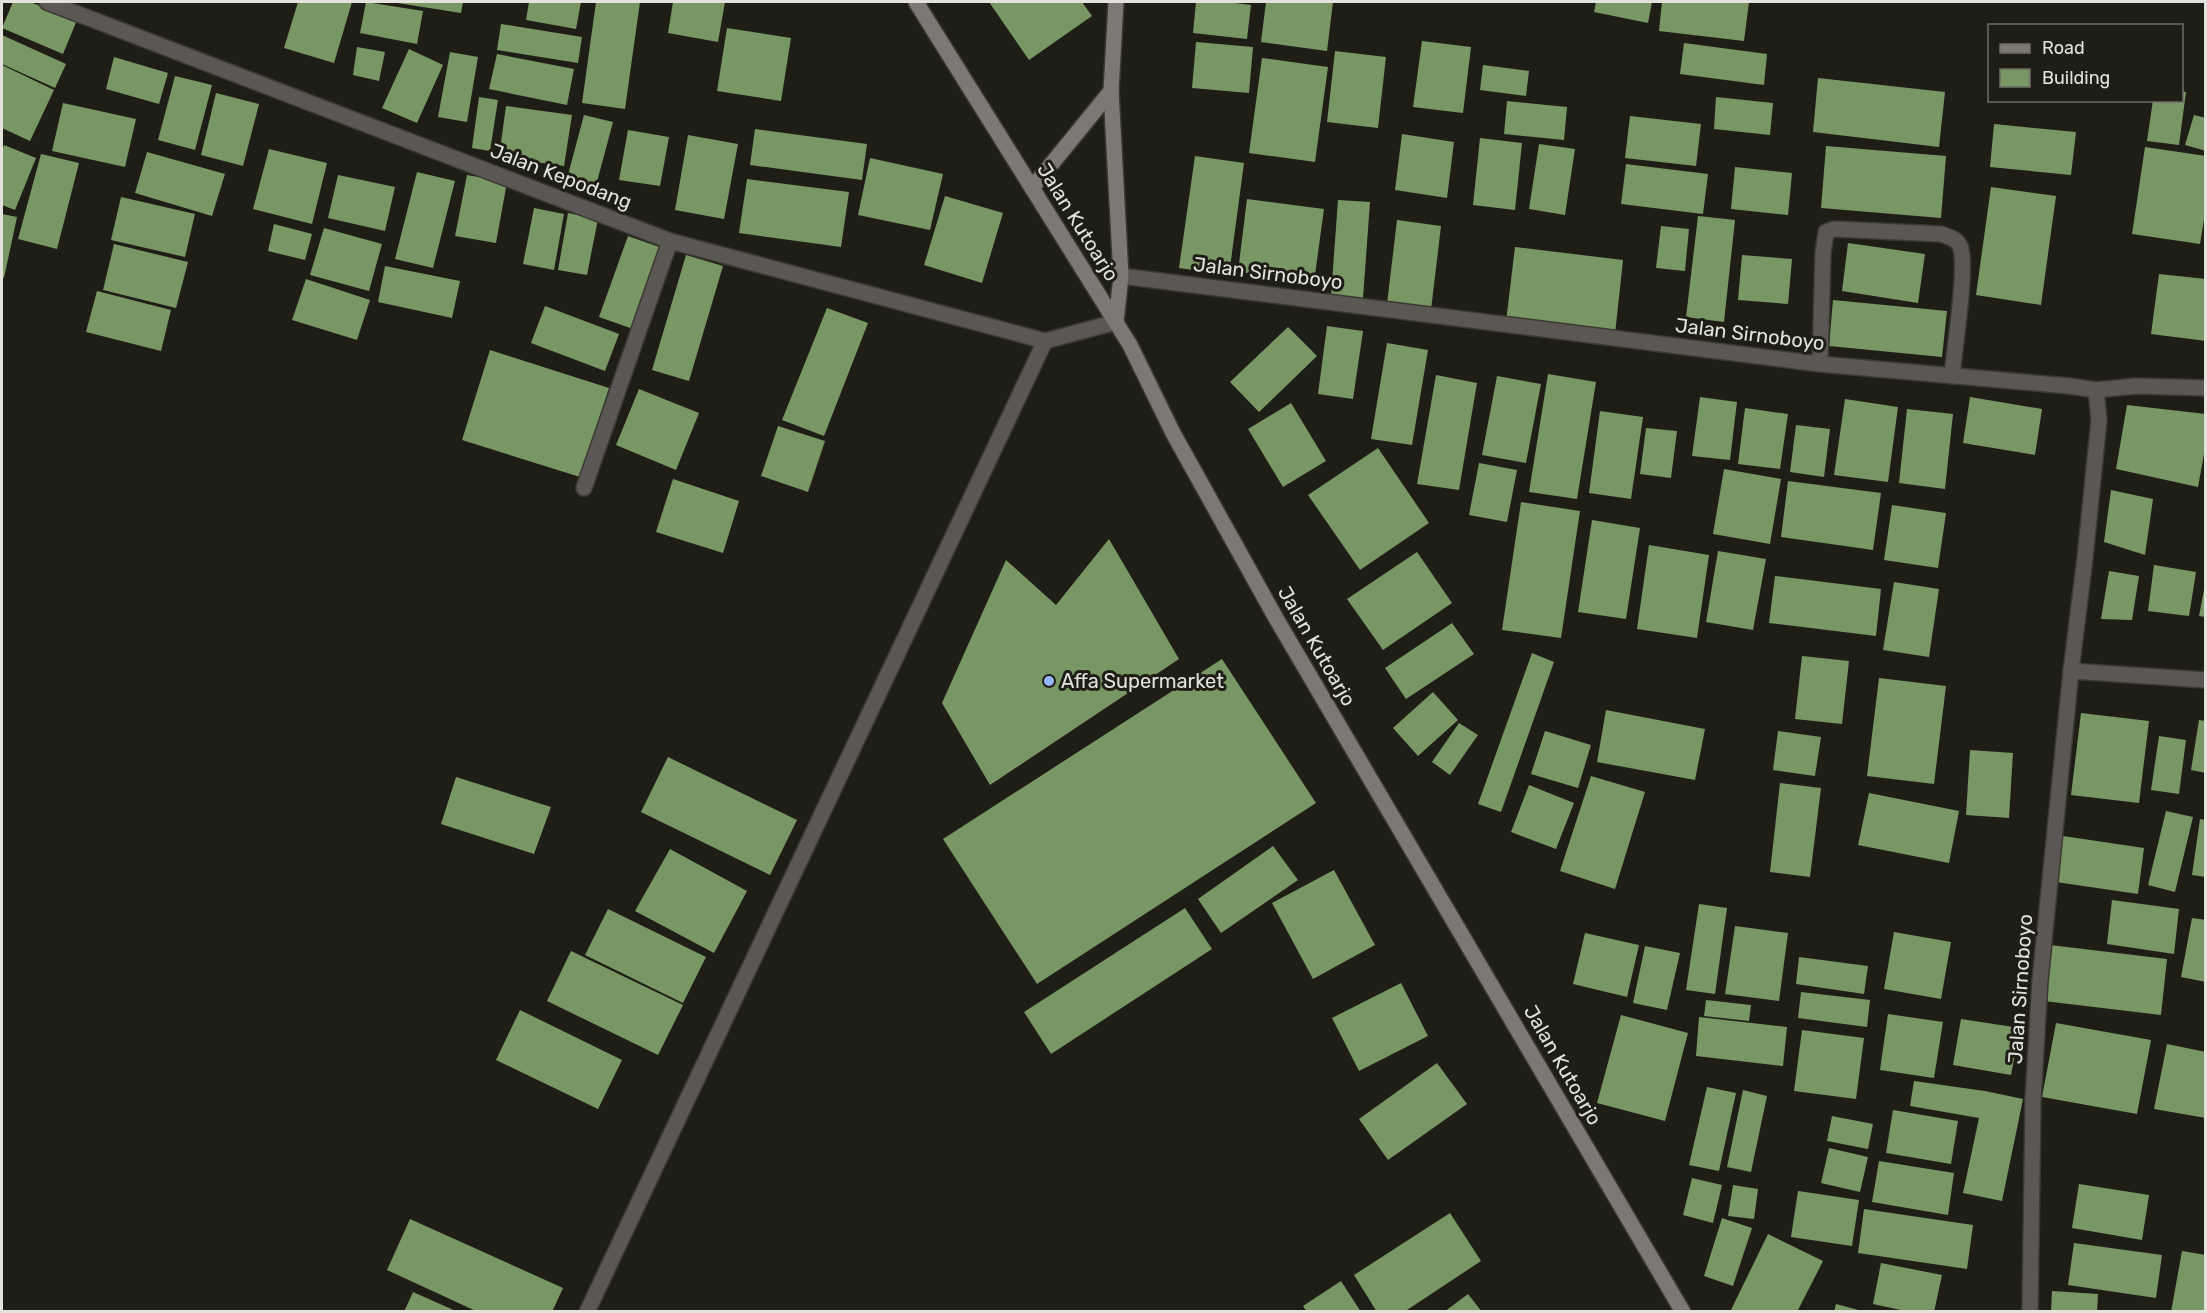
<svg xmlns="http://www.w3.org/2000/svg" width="2207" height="1313" font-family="Rubik,sans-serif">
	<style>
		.building { fill: #799764 }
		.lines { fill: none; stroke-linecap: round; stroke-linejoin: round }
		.minor-casing { stroke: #3a3932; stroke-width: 18 }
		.secondary-casing { stroke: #3a3932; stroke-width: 18 }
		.minor { stroke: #5a5754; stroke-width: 15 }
		.secondary { stroke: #7d7873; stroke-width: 15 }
		.poi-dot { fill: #95b6fd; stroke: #1f1e16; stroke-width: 2 }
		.labels { text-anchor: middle; stroke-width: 6; stroke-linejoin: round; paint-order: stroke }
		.street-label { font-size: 20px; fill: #e3e2dd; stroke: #1f1e16 }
		.poi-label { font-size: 20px; fill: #e3e2dd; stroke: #1f1e16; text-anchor: start }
	</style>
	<rect width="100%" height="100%" fill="#1f1e16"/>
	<g class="building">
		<path d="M13 2H30L77 20 63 54 2 28Z"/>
		<path d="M298 2H352L334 63 284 48Z"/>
		<path d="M366 2 423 11 417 44 360 33Z"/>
		<path d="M391 2H463L461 13Z"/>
		<path d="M529 2H581L576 29 526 20Z"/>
		<path d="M596 2H640L625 109 582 103Z"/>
		<path d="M673 2H725L718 42 668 33Z"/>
		<path d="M989 2H1082L1092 16 1029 60Z"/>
		<path d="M1196 2H1227L1251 5 1247 39 1193 33Z"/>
		<path d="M1266 2H1333L1327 51 1261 42Z"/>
		<path d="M1596 2H1652L1648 23 1594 12Z"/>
		<path d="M1662 2H1749L1744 41 1659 31Z"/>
		<path d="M501 24 582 37 578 63 497 50Z"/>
		<path d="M727 28 791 38 781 101 717 91Z"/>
		<path d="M2 35 66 64 55 88 2 64Z"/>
		<path d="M1422 41 1471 47 1463 113 1413 107Z"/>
		<path d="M1196 42 1253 47 1249 93 1192 88Z"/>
		<path d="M1684 43 1767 54 1764 85 1680 74Z"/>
		<path d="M357 47 385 52 379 81 353 75Z"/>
		<path d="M409 49 443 65 417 123 382 108Z"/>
		<path d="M1335 51 1386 57 1378 128 1327 122Z"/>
		<path d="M450 52 478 57 467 122 438 117Z"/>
		<path d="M497 54 574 69 567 105 489 89Z"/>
		<path d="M114 57 168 73 159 104 106 89Z"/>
		<path d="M1262 58 1328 67 1315 162 1249 153Z"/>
		<path d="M2 65 54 90 30 141 2 128Z"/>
		<path d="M1483 65 1529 71 1526 96 1480 90Z"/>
		<path d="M175 76 212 85 195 150 158 140Z"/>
		<path d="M1818 78 1945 92 1939 147 1813 132Z"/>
		<path d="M2182 91 2186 92 2179 145 2147 141 2153 100H2182Z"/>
		<path d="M216 93 259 104 243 166 201 155Z"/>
		<path d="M479 97 498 100 490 151 472 148Z"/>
		<path d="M1716 97 1773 103 1770 135 1714 129Z"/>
		<path d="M1507 101 1567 107 1564 140 1504 134Z"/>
		<path d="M63 103 136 119 125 167 52 151Z"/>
		<path d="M506 106 572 115 564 166 499 157Z"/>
		<path d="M584 115 613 122 594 193 565 186Z"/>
		<path d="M2194 115 2206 118V151L2185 145Z"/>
		<path d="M1630 116 1701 124 1696 166 1625 158Z"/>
		<path d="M1994 124 2076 132 2071 175 1990 167Z"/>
		<path d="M755 129 867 144 862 180 750 165Z"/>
		<path d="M628 130 669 137 660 186 619 180Z"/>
		<path d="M1402 134 1454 142 1447 198 1395 190Z"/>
		<path d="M688 135 738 144 724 219 675 210Z"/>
		<path d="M1480 138 1522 143 1515 210 1473 205Z"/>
		<path d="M1539 144 1575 149 1565 215 1529 209Z"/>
		<path d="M4 145 36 158 15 210 2 205V152Z"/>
		<path d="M1826 146 1946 156 1941 218 1821 208Z"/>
		<path d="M2145 147 2206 156V207L2200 244 2132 234Z"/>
		<path d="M269 149 327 163 312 224 253 209Z"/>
		<path d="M147 152 225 174 212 216 135 193Z"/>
		<path d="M41 154 79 163 57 249 18 239Z"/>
		<path d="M1195 156 1244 163 1229 275 1179 268Z"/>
		<path d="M870 158 943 174 930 230 858 215Z"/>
		<path d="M1626 164 1708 174 1703 214 1621 204Z"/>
		<path d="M1735 167 1792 173 1788 215 1731 209Z"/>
		<path d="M417 172 455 181 433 268 395 259Z"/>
		<path d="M338 175 395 187 385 231 328 218Z"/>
		<path d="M467 175 507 182 496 243 455 236Z"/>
		<path d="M747 179 849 192 841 247 739 233Z"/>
		<path d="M1991 187 2056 196 2041 305 1976 295Z"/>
		<path d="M945 196 1003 213 982 283 924 265Z"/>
		<path d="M121 197 195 214 185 257 111 240Z"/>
		<path d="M1247 199 1324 209 1314 282 1238 272Z"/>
		<path d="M1338 200 1370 202 1363 298 1331 296Z"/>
		<path d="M534 208 564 214 554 270 523 264Z"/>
		<path d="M568 213 598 219 587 275 558 270Z"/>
		<path d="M2 214 17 217 4 278 2 277Z"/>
		<path d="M1698 216 1735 220 1724 322 1686 317Z"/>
		<path d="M1397 220 1441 226 1431 310 1387 304Z"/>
		<path d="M274 224 312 234 305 260 268 251Z"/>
		<path d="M1661 226 1689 229 1685 271 1656 268Z"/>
		<path d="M324 228 382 244 369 291 310 275Z"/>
		<path d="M628 236 662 248 633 329 599 317Z"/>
		<path d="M1848 243 1925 254 1918 303 1842 291Z"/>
		<path d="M114 244 188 262 176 308 103 290Z"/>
		<path d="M1515 247 1623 260 1615 334 1506 322Z"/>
		<path d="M686 255 723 266 689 381 652 370Z"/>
		<path d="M1742 255 1792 259 1788 304 1738 300Z"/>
		<path d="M385 266 460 281 452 318 378 302Z"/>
		<path d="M2159 274 2206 279V341L2151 334Z"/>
		<path d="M306 279 370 300 357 340 292 320Z"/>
		<path d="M97 291 171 310 161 351 86 332Z"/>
		<path d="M1833 300 1947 311 1942 357 1829 346Z"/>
		<path d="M545 306 619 334 605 371 531 343Z"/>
		<path d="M827 308 868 323 824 436 782 420Z"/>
		<path d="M1327 326 1363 331 1353 399 1318 394Z"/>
		<path d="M1288 327 1317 356 1259 412 1230 382Z"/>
		<path d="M1387 343 1428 350 1412 445 1371 439Z"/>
		<path d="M490 350 609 388 580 477 462 440Z"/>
		<path d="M1548 374 1596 382 1577 499 1529 492Z"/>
		<path d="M1436 375 1477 383 1459 490 1417 484Z"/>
		<path d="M1497 376 1541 384 1526 463 1482 455Z"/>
		<path d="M639 389 699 413 676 470 616 445Z"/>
		<path d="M1700 397 1737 402 1730 460 1692 456Z"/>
		<path d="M1970 397 2042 409 2035 455 1963 443Z"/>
		<path d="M1845 399 1898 407 1888 482 1834 475Z"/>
		<path d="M1291 403 1326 461 1283 487 1248 429Z"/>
		<path d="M2127 405 2206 414V443L2198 487 2116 469Z"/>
		<path d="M1745 408 1788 414 1780 469 1738 464Z"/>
		<path d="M1907 409 1953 414 1945 489 1899 483Z"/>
		<path d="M1600 411 1643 417 1631 499 1589 493Z"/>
		<path d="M1796 425 1830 429 1824 477 1790 472Z"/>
		<path d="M778 426 825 441 808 492 761 476Z"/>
		<path d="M1646 428 1677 431 1671 478 1640 474Z"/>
		<path d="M1378 448 1429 523 1360 570 1308 495Z"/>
		<path d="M1479 463 1517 470 1507 522 1469 515Z"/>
		<path d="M1724 469 1781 479 1770 544 1713 534Z"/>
		<path d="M673 479 739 501 723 553 656 532Z"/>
		<path d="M1788 481 1881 493 1873 550 1781 537Z"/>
		<path d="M2111 490 2153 499 2145 555 2104 542Z"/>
		<path d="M1521 502 1580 511 1561 638 1502 630Z"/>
		<path d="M1892 505 1946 513 1938 568 1884 560Z"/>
		<path d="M1592 520 1640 528 1626 619 1578 612Z"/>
		<path d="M1109 539 1179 659 990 785 942 703 1006 560 1056 605Z"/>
		<path d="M1649 545 1709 555 1697 638 1637 629Z"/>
		<path d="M1718 551 1766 559 1753 630 1706 622Z"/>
		<path d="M1417 552 1452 603 1383 650 1347 599Z"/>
		<path d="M2154 565 2196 572 2189 616 2148 611Z"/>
		<path d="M2109 571 2139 576 2132 620 2101 619Z"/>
		<path d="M1775 576 1881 589 1876 636 1769 623Z"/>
		<path d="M1894 582 1939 589 1929 657 1883 650Z"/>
		<path d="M2204 590H2206V617L2199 616Z"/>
		<path d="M1452 623 1474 654 1406 699 1385 668Z"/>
		<path d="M1532 653 1554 662 1501 812 1478 804Z"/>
		<path d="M1802 656 1849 661 1842 724 1795 719Z"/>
		<path d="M1222 659 1316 803 1037 984 943 839Z"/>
		<path d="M1879 678 1946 686 1934 784 1867 776Z"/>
		<path d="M1433 692 1458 720 1418 756 1393 728Z"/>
		<path d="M1606 710 1705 729 1695 780 1597 762Z"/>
		<path d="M2081 713 2149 721 2139 803 2071 795Z"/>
		<path d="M2199 720 2206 721V773L2191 770Z"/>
		<path d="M1459 723 1478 735 1450 775 1432 762Z"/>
		<path d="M1545 731 1591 745 1578 788 1531 774Z"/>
		<path d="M1778 731 1821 737 1815 776 1773 770Z"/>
		<path d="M2159 736 2186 740 2179 794 2151 790Z"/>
		<path d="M1970 750 2013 753 2009 818 1966 815Z"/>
		<path d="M668 757 797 820 770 875 641 812Z"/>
		<path d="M1591 776 1645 792 1615 889 1560 871Z"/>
		<path d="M456 777 551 807 534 854 441 824Z"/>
		<path d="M1780 783 1821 788 1810 877 1770 872Z"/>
		<path d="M1529 785 1574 803 1556 849 1511 832Z"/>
		<path d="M1869 793 1959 811 1949 863 1858 845Z"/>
		<path d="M2166 811 2193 817 2175 892 2148 885Z"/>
		<path d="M2200 819 2206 820V877L2192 875Z"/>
		<path d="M2063 836 2144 848 2138 894 2056 882Z"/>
		<path d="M1273 846 1298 880 1221 933 1198 899Z"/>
		<path d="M670 849 747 891 714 953 635 911Z"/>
		<path d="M1334 870 1375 945 1313 979 1272 903Z"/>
		<path d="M2112 900 2179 909 2174 954 2107 944Z"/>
		<path d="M1699 904 1727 908 1715 994 1686 990Z"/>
		<path d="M1185 908 1212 949 1051 1054 1024 1012Z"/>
		<path d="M608 909 706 957 683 1003 585 955Z"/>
		<path d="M2192 918 2206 920V982L2181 977Z"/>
		<path d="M1735 926 1788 933 1779 1001 1725 994Z"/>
		<path d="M1894 932 1951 942 1941 999 1884 989Z"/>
		<path d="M1585 933 1639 945 1627 997 1573 984Z"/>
		<path d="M2050 945 2167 959 2161 1015 2044 1001Z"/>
		<path d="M1645 946 1680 953 1667 1010 1633 1003Z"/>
		<path d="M571 951 683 1005 658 1055 547 1001Z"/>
		<path d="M1799 957 1868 966 1864 994 1796 984Z"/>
		<path d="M1401 983 1428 1036 1359 1071 1332 1018Z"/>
		<path d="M1801 992 1870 1000 1867 1027 1798 1018Z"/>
		<path d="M1706 1000 1751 1005 1749 1021 1704 1016Z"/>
		<path d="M520 1010 622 1060 598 1109 496 1060Z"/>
		<path d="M1888 1014 1943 1022 1934 1078 1880 1070Z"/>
		<path d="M1621 1015 1688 1033 1665 1121 1597 1103Z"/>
		<path d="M1699 1017 1787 1027 1783 1066 1696 1056Z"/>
		<path d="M1961 1019 2020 1028 2011 1075 1953 1065Z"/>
		<path d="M2056 1023 2151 1040 2137 1114 2042 1097Z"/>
		<path d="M1802 1030 1864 1038 1856 1099 1794 1091Z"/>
		<path d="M2167 1044 2206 1052V1118L2154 1109Z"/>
		<path d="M1437 1063 1467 1104 1388 1160 1359 1119Z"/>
		<path d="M1914 1081 1985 1091 2023 1099 2002 1201 1963 1193 1979 1118 1910 1106Z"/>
		<path d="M1707 1087 1736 1093 1719 1171 1689 1165Z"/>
		<path d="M1743 1090 1767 1096 1751 1172 1727 1167Z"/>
		<path d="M1893 1110 1958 1121 1951 1164 1886 1153Z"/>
		<path d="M1832 1116 1873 1124 1868 1149 1827 1141Z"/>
		<path d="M1829 1148 1868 1157 1860 1192 1821 1183Z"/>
		<path d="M1879 1161 1954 1173 1948 1215 1872 1202Z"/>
		<path d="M1692 1178 1722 1185 1713 1223 1683 1215Z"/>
		<path d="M2079 1184 2149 1195 2142 1240 2072 1228Z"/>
		<path d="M1733 1185 1758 1189 1754 1219 1728 1216Z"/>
		<path d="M1798 1191 1859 1200 1852 1246 1791 1237Z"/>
		<path d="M1864 1209 1973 1225 1967 1269 1858 1253Z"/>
		<path d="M1450 1213 1481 1261 1404 1312H1377L1354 1275Z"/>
		<path d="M1722 1218 1752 1228 1733 1286 1704 1276Z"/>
		<path d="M410 1219 563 1288 552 1312H478L387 1270Z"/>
		<path d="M1768 1234 1823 1261 1797 1312H1730Z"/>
		<path d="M2074 1243 2162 1255 2156 1298 2068 1285Z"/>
		<path d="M2182 1251 2206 1255V1312H2171Z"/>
		<path d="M1881 1263 1942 1275 1934 1312H1910L1873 1304Z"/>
		<path d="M1341 1281 1361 1312H1307L1303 1306Z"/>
		<path d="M2052 1291 2098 1294 2097 1312H2051Z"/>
		<path d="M413 1292 458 1312H404Z"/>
		<path d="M1468 1294 1482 1312H1444Z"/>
		<path d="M1836 1304 1862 1311 1861 1312H1834Z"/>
	</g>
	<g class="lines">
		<g class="minor-casing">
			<g id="minor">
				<path d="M47 2 670 241 1045 341 1116 322"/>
				<path d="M1121 276 1820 364 2069 386 2096 390 2099 420 2085 558 2071 671 2040 981 2033 1100 2030 1312"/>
				<path d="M1820 364 1823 253 1826 232 1834 229 1941 234C1949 237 1956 238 1960 246 1968 266 1954 350 1952 376"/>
				<path d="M2096 390 2136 386 2206 388"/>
				<path d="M584 488 670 241"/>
				<path d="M2071 671 2206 680"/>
				<path d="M587 1312 1045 341"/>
			</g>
		</g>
		<g class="secondary-casing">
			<g id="secondary">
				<path d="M916 2 1130 345 1173 433 1277 620 1683 1312"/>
				<path d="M1032 188 1111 91"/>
				<path d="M1116 322 1121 276 1111 91 1116 2"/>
			</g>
		</g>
		<use href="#minor" class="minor"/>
		<use href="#secondary" class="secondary"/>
	</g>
	<circle class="poi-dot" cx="1049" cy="681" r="6"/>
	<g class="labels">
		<g class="street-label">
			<text transform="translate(561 176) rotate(21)" y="7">Jalan Kepodang</text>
			<text transform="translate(1078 222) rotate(58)" y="7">Jalan Kutoarjo</text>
			<text transform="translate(1268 273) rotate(7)" y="7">Jalan Sirnoboyo</text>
			<text transform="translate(1750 334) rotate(7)" y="7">Jalan Sirnoboyo</text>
			<text transform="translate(1317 646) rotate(60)" y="7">Jalan Kutoarjo</text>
			<text transform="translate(2020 989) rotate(-86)" y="7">Jalan Sirnoboyo</text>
			<text transform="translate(1563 1065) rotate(60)" y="7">Jalan Kutoarjo</text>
		</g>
		<g class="poi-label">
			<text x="1061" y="688">Affa Supermarket</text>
		</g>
	</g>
	<rect width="2207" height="1313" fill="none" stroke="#e3e2dd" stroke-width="6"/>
	<rect x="1988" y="24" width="195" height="78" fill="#1f1e16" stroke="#6d6c66" stroke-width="1.5"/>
	<rect x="2000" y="44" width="30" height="9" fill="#7d7873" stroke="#6d6c66" stroke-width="1.5"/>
	<text x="2042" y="54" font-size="18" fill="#e3e2dd">Road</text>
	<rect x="2000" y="69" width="30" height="18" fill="#799764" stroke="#6d6c66" stroke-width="1.5"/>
	<text x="2042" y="84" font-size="18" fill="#e3e2dd">Building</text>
</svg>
